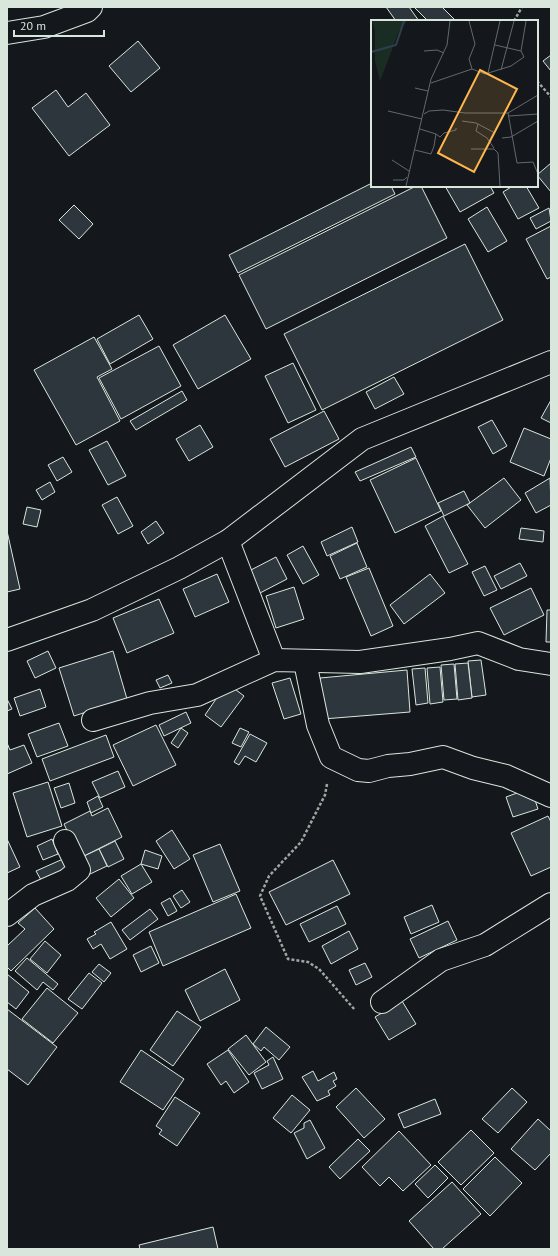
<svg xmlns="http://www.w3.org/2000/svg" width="558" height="1256" font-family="'PT Sans',sans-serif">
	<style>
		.building { fill: #2c363c; stroke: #d8e6dc }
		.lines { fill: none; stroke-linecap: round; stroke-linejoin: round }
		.minor-casing { stroke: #d8e6dc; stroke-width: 24 }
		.path { stroke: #9da8a2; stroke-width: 2.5; stroke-dasharray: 3 2; stroke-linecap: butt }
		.minor { stroke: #14181c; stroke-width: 22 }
		.inset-river { fill: none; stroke: #2f3f4d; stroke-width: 2 }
		.inset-road { fill: none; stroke: #626a69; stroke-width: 1 }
		.view { fill: #ffb74d; fill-opacity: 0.15; stroke: #ffb74d; stroke-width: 2 }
		.inset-edge { fill: none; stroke: #d8e6dc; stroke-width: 2 }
	</style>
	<rect width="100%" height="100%" fill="#14181c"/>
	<g class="building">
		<path d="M386 7H409L419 21H396Z"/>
		<path d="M414 7H442L456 21H428Z"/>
		<path d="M138 41 160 68 131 92 109 66Z"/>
		<path d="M551 55V71L543 61Z"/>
		<path d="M56 90 68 107 86 93 110 125 69 156 32 108Z"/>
		<path d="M551 163V192L537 175Z"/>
		<path d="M372 183V186H391L395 194 238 273 229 255Z"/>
		<path d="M416 186H421L447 238 266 329 239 275Z"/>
		<path d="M445 186H490L494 193 460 212Z"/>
		<path d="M513 186H526L539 208 518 219 503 192Z"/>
		<path d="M74 205 93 224 79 239 59 220Z"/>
		<path d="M487 207 507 241 488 252 468 219Z"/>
		<path d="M549 208 551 221 536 229 530 218Z"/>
		<path d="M551 226V277L547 279 526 239Z"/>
		<path d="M465 244 503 320 322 410 284 334Z"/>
		<path d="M139 315 153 339 110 364 97 339Z"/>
		<path d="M225 315 251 359 198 389 173 345Z"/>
		<path d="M94 337 112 369 97 377 120 421 76 445 34 370Z"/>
		<path d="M159 346 181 386 121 419 99 378Z"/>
		<path d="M293 363 316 410 288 423 265 376Z"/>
		<path d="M394 377 404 394 375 409 366 392Z"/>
		<path d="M182 391 187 400 136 430 130 421Z"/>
		<path d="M551 400V423L541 418Z"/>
		<path d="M324 411 339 439 285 467 270 439Z"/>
		<path d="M492 420 507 446 493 454 478 427Z"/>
		<path d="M200 425 213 447 189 461 176 439Z"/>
		<path d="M524 428 551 439V458L544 476 510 462Z"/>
		<path d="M107 441 126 476 108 485 89 450Z"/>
		<path d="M411 447 416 457 360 481 355 472Z"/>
		<path d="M63 457 72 472 57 481 48 465Z"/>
		<path d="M416 458 441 511 395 533 370 480Z"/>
		<path d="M504 478 521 500 485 528 467 505Z"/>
		<path d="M550 478 551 505 536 513 525 493Z"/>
		<path d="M50 482 55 492 42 500 36 490Z"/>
		<path d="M464 491 470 503 444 516 438 503Z"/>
		<path d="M117 497 133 526 118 534 102 505Z"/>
		<path d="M27 507 41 510 37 527 23 524Z"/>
		<path d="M443 516 468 564 449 573 425 526Z"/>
		<path d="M156 521 164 533 148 544 141 532Z"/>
		<path d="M352 527 358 542 327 556 321 542Z"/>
		<path d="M521 528 544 531 543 542 519 539Z"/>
		<path d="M7 531 20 589 7 592Z"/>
		<path d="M357 543 367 567 340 579 330 556Z"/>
		<path d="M303 546 319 575 303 584 287 555Z"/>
		<path d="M276 557 287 579 260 593 249 571Z"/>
		<path d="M520 563 527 576 501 589 494 576Z"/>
		<path d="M485 566 497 590 484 596 472 572Z"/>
		<path d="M369 568 393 626 371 636 346 577Z"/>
		<path d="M217 574 229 602 195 617 183 589Z"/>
		<path d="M430 574 445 593 404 624 390 605Z"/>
		<path d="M294 587 304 619 276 628 266 596Z"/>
		<path d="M531 588 544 615 504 635 490 608Z"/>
		<path d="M159 599 174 633 127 653 113 618Z"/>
		<path d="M547 610H551V642H546Z"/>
		<path d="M48 651 56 668 35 678 27 661Z"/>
		<path d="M113 651 127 699 74 716 59 668Z"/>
		<path d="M481 660 486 695 472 697 468 661Z"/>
		<path d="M468 663 472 698 458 700 455 664Z"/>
		<path d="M454 664 457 699 444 700 441 665Z"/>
		<path d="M440 667 443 702 430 704 427 668Z"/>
		<path d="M425 668 428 703 416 705 412 669Z"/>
		<path d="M407 670 410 712 323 719 320 678Z"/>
		<path d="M168 675 172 683 160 688 156 680Z"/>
		<path d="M290 678 301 714 284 719 272 683Z"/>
		<path d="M227 683 244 696 221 727 205 715Z"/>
		<path d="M40 689 46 707 20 716 14 698Z"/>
		<path d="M7 699 12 709 7 711Z"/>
		<path d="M186 712 191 723 164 736 159 725Z"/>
		<path d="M59 723 68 746 37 757 28 734Z"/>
		<path d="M156 725 176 765 133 786 113 745Z"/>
		<path d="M181 728 188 733 178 748 171 743Z"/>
		<path d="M240 728 249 732 241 747 232 743Z"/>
		<path d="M250 734 267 743 256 762 245 756 239 765 234 762Z"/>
		<path d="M106 735 114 757 50 781 42 759Z"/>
		<path d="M7 743 10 750 24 745 32 763 7 774Z"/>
		<path d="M118 771 125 787 100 798 92 782Z"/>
		<path d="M48 782 62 826 27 837 13 793Z"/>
		<path d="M69 783 75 803 61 808 54 788Z"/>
		<path d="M531 788 538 809 513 817 506 797Z"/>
		<path d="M98 796 103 807 91 813 87 802Z"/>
		<path d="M108 808 122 837 80 858 64 824 90 811 92 816Z"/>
		<path d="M548 816 551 822V867L531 876 511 833Z"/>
		<path d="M172 830 190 859 174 869 156 841Z"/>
		<path d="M7 839 20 867 7 873Z"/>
		<path d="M52 839 58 854 43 860 37 846Z"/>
		<path d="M115 841 124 859 108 867 99 849Z"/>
		<path d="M220 844 240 891 213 902 193 855Z"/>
		<path d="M99 849 107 866 88 875 80 858Z"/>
		<path d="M145 850 162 856 158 869 141 864Z"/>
		<path d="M63 859 67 868 41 880 36 871Z"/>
		<path d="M333 860 350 894 286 925 269 892Z"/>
		<path d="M141 864 152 882 132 894 121 876Z"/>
		<path d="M119 879 134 898 111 917 96 898Z"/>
		<path d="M182 890 190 902 181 908 173 896Z"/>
		<path d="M236 894 251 928 163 966 149 932Z"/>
		<path d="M170 898 177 911 168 916 161 903Z"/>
		<path d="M432 905 439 922 411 934 404 917Z"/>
		<path d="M337 906 346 924 309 942 300 924Z"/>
		<path d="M35 908 54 929 11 971 7 967V946L25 929 18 923Z"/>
		<path d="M150 909 158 919 130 940 122 930Z"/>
		<path d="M448 921 457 940 419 958 410 939Z"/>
		<path d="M111 922 127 949 110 959 101 944 93 949 87 939 96 934 94 932Z"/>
		<path d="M349 931 358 949 331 964 322 946Z"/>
		<path d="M45 941 61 955 47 973 30 959Z"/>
		<path d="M151 946 159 963 141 972 133 955Z"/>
		<path d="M27 958 58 984 53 990 43 982 37 990 15 971Z"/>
		<path d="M365 963 372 977 356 985 349 970Z"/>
		<path d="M99 964 111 973 104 982 92 972Z"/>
		<path d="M225 969 240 1000 200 1021 185 990Z"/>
		<path d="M89 973 102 983 82 1009 68 999Z"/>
		<path d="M7 974 29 992 16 1009 7 1002Z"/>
		<path d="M47 988 78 1013 53 1043 22 1019Z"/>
		<path d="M402 1001 416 1024 389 1040 375 1017Z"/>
		<path d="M7 1009 57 1047 28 1085 7 1069Z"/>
		<path d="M177 1011 201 1027 173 1066 150 1050Z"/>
		<path d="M266 1027 290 1047 279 1060 264 1047 261 1051 253 1044Z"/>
		<path d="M246 1035 266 1062 249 1075 228 1049Z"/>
		<path d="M141 1050 184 1079 163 1110 120 1082Z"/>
		<path d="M228 1050 249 1082 234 1093 226 1081 221 1085 207 1064Z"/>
		<path d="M273 1057 283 1079 262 1089 254 1073 269 1065 267 1061Z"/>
		<path d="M313 1071 318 1081 334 1072 337 1079 333 1081 336 1086 328 1091 330 1095 317 1101 302 1077Z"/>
		<path d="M356 1088 385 1119 364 1138 336 1107Z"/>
		<path d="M512 1088 527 1102 498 1133 482 1119Z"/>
		<path d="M292 1095 310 1110 291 1133 273 1118Z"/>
		<path d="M175 1097 200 1113 177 1146 159 1134 162 1130 156 1126Z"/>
		<path d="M435 1099 441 1114 404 1128 398 1114Z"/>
		<path d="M538 1119 551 1131V1153L535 1170 511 1149Z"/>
		<path d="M310 1120 325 1148 307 1159 294 1133 304 1128V1123Z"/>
		<path d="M471 1130 494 1153 461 1185 438 1162Z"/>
		<path d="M399 1131 431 1165 403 1191 389 1177 380 1186 362 1167Z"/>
		<path d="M358 1139 370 1151 340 1179 329 1167Z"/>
		<path d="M495 1157 522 1183 490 1216 463 1189Z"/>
		<path d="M435 1165 448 1178 428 1198 415 1184Z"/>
		<path d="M452 1182 481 1214 442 1249H434L409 1221Z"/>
		<path d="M213 1227 218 1249H140L139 1245Z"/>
	</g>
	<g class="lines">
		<g class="minor-casing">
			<g id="minor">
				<path d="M7 33 44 27 87 11 91 7"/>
				<path d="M228 541 274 660"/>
				<path d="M7 640 92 610 179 568 228 541 362 439 551 362"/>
				<path d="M305 662 318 725 331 757 358 770 369 771 388 766 410 764 443 757 473 768 506 776 551 796"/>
				<path d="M93 720 150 703 197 695 274 660 360 662 450 649 478 643 519 659 551 664"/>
				<path d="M7 915 33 895 67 880 79 870 65 841"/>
				<path d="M382 1002 441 960 485 945 551 904"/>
			</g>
		</g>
		<g class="path">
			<path d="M514 21 522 7"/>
			<path d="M537 81 551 97"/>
			<path d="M327 784 325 795 301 842 269 876 260 896 288 959 308 962 319 969 355 1010"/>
		</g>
		<use href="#minor" class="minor"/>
	</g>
	<g transform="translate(371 20)">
		<rect width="167" height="167" fill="#14181c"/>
		<path d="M1 1H36L28 11 9 61 4 41V11Z" fill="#1a2d24"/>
		<path class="inset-river" d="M0 32 25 25 33 1"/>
		<path class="inset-road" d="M98 1 104 24 98 39 101 49 114 54 140 46 153 37 150 31 124 25M53 31 66 30 73 33M150 31 155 1M130 50 143 1M117 53 129 1M60 63 101 49M44 68 57 71M17 91 51 99M137 93 146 143 162 142 167 154M53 94 58 91 72 90 94 93H137L167 75M138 96 167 94M91 101 105 103 124 113M107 104 105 111 116 118 123 128M65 114 69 117 73 113 85 110V108M131 118 140 117 167 101M100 129H123L127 133 129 166M44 130 60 134 63 126 65 114 49 109M21 140 38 151M22 160H33L36 157M35 166 60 59 76 25 79 1"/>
		<path class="view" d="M109 50 146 69 103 152 67 133Z"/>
		<rect width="167" height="167" class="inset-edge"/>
	</g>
	<rect width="558" height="1256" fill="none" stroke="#d8e6dc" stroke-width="16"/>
	<path d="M14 30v6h90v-6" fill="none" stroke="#d8e6dc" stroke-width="2"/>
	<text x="20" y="30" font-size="12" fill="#d8e6dc" stroke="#14181c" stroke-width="3" paint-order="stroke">20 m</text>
</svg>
